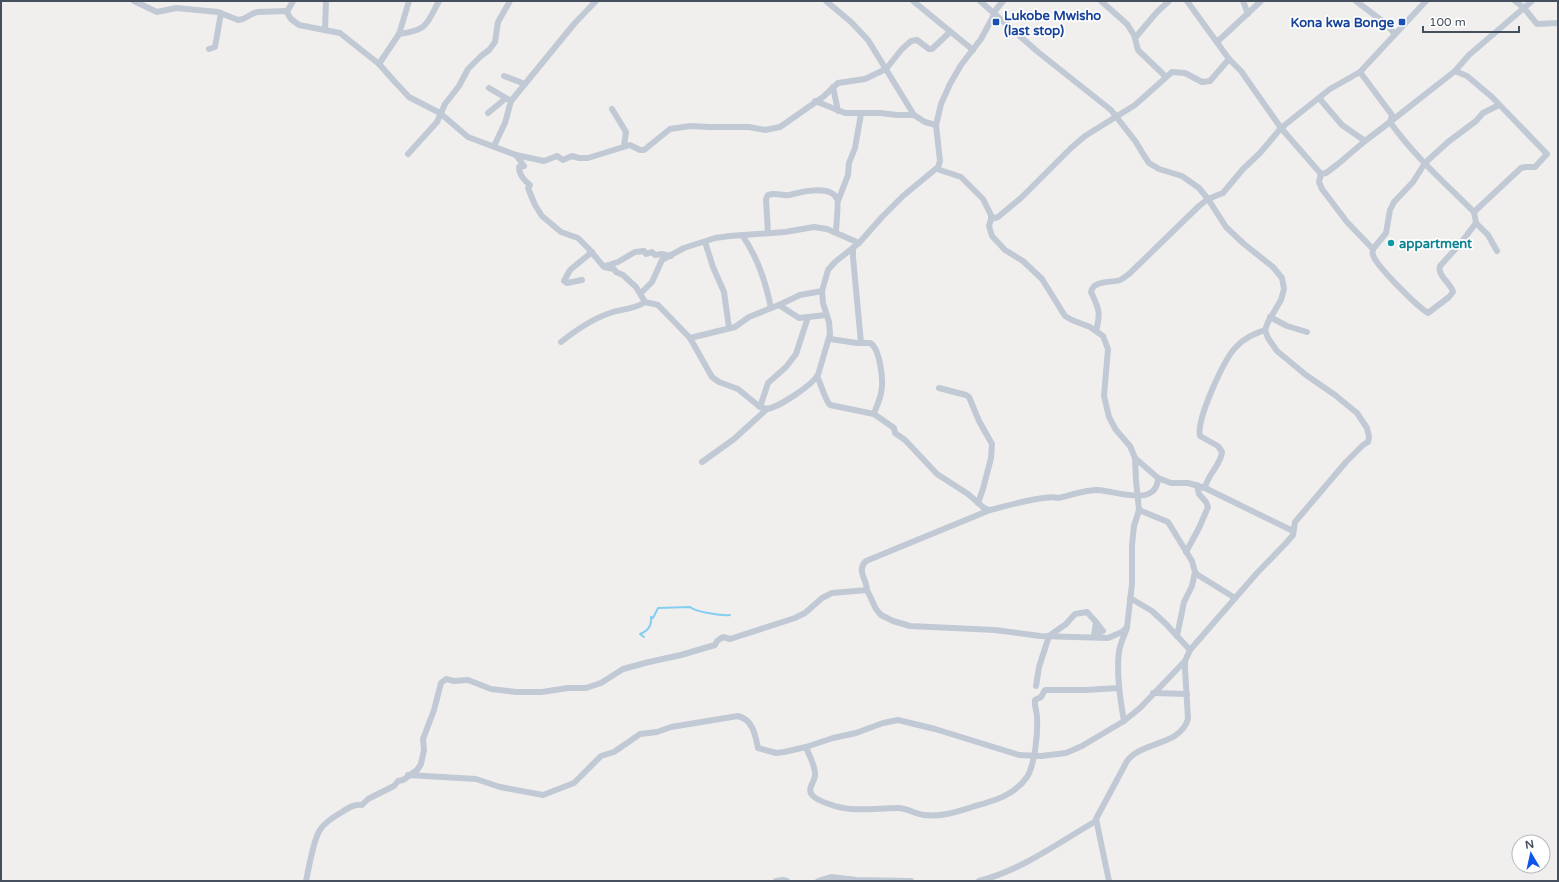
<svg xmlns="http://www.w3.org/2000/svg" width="1559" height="882" font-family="'Varela Round',sans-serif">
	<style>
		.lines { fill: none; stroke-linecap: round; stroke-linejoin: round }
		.stream { stroke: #84cef1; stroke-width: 2 }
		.minor { stroke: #c1c9d5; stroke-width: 6 }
		.transit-dot { fill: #1a4fb4; stroke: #fff; stroke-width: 1.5 }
		.culture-dot { fill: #0f9aa8; stroke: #fff; stroke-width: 1.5 }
		.labels { text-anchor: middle; stroke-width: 3.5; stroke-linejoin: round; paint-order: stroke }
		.transit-label { font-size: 13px; font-weight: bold; fill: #164399; stroke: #fff; text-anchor: start }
		.culture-label { font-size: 13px; font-weight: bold; fill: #0d838f; stroke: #fff; text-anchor: start }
	</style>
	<rect width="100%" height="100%" fill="#f1efee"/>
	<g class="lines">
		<path class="stream" d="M644 637 640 634C648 631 652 626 651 617L653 618 658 608 690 607C696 612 722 616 730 615"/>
		<g class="minor">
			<path d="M134 1 157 12 176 8 218 12 238 20 243 19 252 14 257 12 286 11 291 19 299 25 340 33 379 64 395 82 409 97 440 113 468 137 516 155 524 166 519 167C519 175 524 180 530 185L528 188 535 205 542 216 561 232 578 238 588 248 604 267 614 269 616 272 623 275 636 287 645 302 658 305 690 338 712 377 719 382 738 389 760 407 767 409C779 407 811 386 818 375L830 334 829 322 823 303 822 291 828 270 835 262 859 243 882 217 903 196 938 167 940 161 936 125 941 104 950 84 961 65 981 39 995 13"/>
			<path d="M826 1 851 22 868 40 914 115 925 122 936 125"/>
			<path d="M913 1 973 50"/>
			<path d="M980 1 1038 52 1111 110 1136 142 1143 154 1149 163 1159 169 1182 176 1199 188 1208 199 1226 227 1244 244 1273 267 1282 278 1284 289 1281 300 1268 322 1265 330 1268 338 1277 351 1306 375 1335 395 1357 413 1367 428 1369 437 1368 442 1363 445 1346 462 1295 522 1293 535 1287 542 1257 573 1190 650 1185 661V669L1188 719C1180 746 1142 741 1127 761L1096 819 1109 881"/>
			<path d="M1101 1 1127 24 1134 35 1138 50 1165 76"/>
			<path d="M1187 1 1229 59 1241 71 1281 128 1321 174 1326 173 1338 164 1365 141 1390 122 1455 71 1469 55 1532 1"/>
			<path d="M1243 1 1248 14"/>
			<path d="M1356 1 1385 23 1395 34"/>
			<path d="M1515 1 1524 8 1537 24 1558 23"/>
			<path d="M287 12 293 1"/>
			<path d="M994 12 1003 1"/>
			<path d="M325 30 326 1"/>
			<path d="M399 34C428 30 426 25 439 1"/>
			<path d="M1135 38 1157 12 1169 1"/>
			<path d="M1217 42 1261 1"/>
			<path d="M209 49 215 47 221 13"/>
			<path d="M379 64 399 34 409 1"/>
			<path d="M1455 71 1467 76 1492 97 1547 154 1535 167H1526L1521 168 1474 212"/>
			<path d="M1360 72 1392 115 1390 122C1414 156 1445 183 1474 212L1476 223 1488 235 1497 251"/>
			<path d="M504 76 525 84"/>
			<path d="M833 87 838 111"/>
			<path d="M489 88 511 101"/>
			<path d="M1319 98 1342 125 1365 141"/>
			<path d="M815 101 845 113H880L897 115H914"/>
			<path d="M612 109 626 132 624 146"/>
			<path d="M488 113 505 99"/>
			<path d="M494 146 505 123 511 101 574 24 596 1"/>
			<path d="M408 154 437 122 445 104 459 86 468 69 481 56 489 50 495 42 498 22 510 1"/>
			<path d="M516 155 544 161 557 156 563 160 572 156 579 158H588L630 145 640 150H644L670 129 690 126 709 127H749L765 130 780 127 823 97 838 83 865 79 886 69 902 49 911 41 917 40 929 49H932L950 32"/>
			<path d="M937 169 961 177 983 199 991 215V219L989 226 992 236 1005 250 1023 261 1042 279 1065 316 1072 320 1090 327 1103 336 1108 349 1104 396 1109 417 1116 430 1130 446 1135 458 1158 478 1171 483H1188L1205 488 1293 531"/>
			<path d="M1321 174 1319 182 1322 189 1347 222 1373 249C1373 251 1372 253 1373 255 1376 266 1418 307 1428 313L1449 297 1453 292C1451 283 1437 276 1440 266L1460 244 1476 223"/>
			<path d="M838 201 848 175 849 163 855 148 861 114"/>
			<path d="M991 219 998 217 1022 197 1071 148 1085 136 1135 105 1172 72 1185 73 1202 82 1210 81 1229 59"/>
			<path d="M768 233 766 199 768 195C775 192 782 196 789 195 801 192 831 184 837 199 839 202 836 226 836 232"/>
			<path d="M742 235C757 256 766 283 771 308"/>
			<path d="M705 242 713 267 724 292 729 328"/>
			<path d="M853 248V257L861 343"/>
			<path d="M1373 249 1386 233 1390 210 1394 202 1413 182 1425 163 1448 142 1476 121 1483 113 1499 105"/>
			<path d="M605 266 618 262 635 252 644 251 646 254 652 252 655 255 662 254 671 256"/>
			<path d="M582 280 567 283 564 281 570 270 592 252"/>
			<path d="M641 293 652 282 662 260 684 248 715 238 730 236 785 232 814 227 827 229 859 243"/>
			<path d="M779 305 799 318 826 315"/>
			<path d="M1270 317 1287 326 1307 332"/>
			<path d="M1096 331C1101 312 1099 309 1091 292 1093 280 1111 283 1120 280 1123 279 1126 276 1129 274L1199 206 1208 199 1223 193 1243 169 1260 153 1281 128 1330 89 1360 72 1426 1"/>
			<path d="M690 338 735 327 749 317 779 305 800 295 822 291"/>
			<path d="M830 339 857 343H870C880 348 884 382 881 393 880 400 876 407 874 414"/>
			<path d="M561 342C576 330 592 319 610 313 621 309 636 309 645 302"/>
			<path d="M817 376C821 384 825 400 830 405L874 414 894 428 895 433 905 440 937 474 968 494 984 508 990 510C1003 507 1047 494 1058 498 1071 495 1085 490 1098 490 1116 491 1157 508 1158 478"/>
			<path d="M939 388 966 395 969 397 979 421 992 444 991 458 983 489 978 503"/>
			<path d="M760 407 768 383 786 367 796 354 808 317"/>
			<path d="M702 462 734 439 767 409"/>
			<path d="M1205 488C1207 475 1221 465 1222 452L1218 446 1200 436C1196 420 1224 359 1236 347 1244 338 1254 334 1265 330"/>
			<path d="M1139 510 1168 522 1192 561 1195 572 1198 575 1235 598"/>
			<path d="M1186 552 1199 528 1208 507 1206 502 1199 494 1197 485"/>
			<path d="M867 590 876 609 881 615 893 621 910 626 995 630 1040 636 1108 638 1122 632 1127 627 1132 584V545L1134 526 1139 510 1136 480 1135 458"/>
			<path d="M1130 598 1152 611 1166 624 1190 650"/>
			<path d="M1177 636 1184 602 1192 586 1195 572"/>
			<path d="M1036 686 1039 667 1049 636 1066 624 1075 614 1087 612 1096 622 1094 636 1103 631 1096 622"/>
			<path d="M1153 693 1187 694"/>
			<path d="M1124 721C1120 699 1116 674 1119 652 1120 644 1124 636 1127 628"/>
			<path d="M806 747C809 756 816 766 815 776 814 783 806 789 813 796 817 800 823 802 829 804 852 813 874 808 898 808 907 808 915 814 924 815 942 817 956 812 972 807 993 801 1014 796 1027 777 1035 764 1038 733 1037 717 1037 711 1034 706 1035 700L1041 697 1045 690H1085L1119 688"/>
			<path d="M408 775 476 779 500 787 543 795 574 783 601 756 614 752 640 734 657 732 671 727 738 716C753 720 755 734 758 748L776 753 784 752 806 747 833 738 856 733 883 723 898 720 935 729 1019 755 1041 756 1066 753 1082 746 1124 721 1140 708 1185 661"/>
			<path d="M306 881C309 868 313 840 320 830 324 823 335 816 342 812 348 808 354 804 362 805L368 799 394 786 398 781 403 780 417 770 421 764 424 750 423 739 434 710 441 683 446 679 454 681 468 680 491 689 516 692H542L568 688H586L601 683 623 669 649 662 681 655 715 645 717 641 723 637 730 639 795 618 805 613 822 598 832 593 867 590C867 580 856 570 866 561L990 510"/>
			<path d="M776 881 783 880 787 881"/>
			<path d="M818 881 831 877 857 880 911 881"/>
			<path d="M979 881C1022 870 1058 843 1096 821"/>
		</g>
	</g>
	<g class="transit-dot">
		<rect x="992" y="18" width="8" height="8" rx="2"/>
		<rect x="1398" y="18" width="8" height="8" rx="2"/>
	</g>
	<circle class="culture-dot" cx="1391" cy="243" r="4"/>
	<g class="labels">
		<g class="transit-label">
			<text x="1004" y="20">Lukobe Mwisho<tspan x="1004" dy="15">(last stop)</tspan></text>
			<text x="1394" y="27" text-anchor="end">Kona kwa Bonge</text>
		</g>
		<g class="culture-label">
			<text x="1399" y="248">appartment</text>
		</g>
	</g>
	<rect width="1559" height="882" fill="none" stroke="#454f5d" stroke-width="4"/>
	<g transform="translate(1531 854) rotate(351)"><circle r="19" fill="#ffffff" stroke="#b5b9be"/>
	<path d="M0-3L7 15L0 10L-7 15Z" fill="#0e55ec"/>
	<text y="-6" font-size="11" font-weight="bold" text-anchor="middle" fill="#454f5d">N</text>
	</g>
	<path d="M1423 26v6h96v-6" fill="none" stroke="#454f5d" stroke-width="2"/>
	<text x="1429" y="26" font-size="12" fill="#454f5d" stroke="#ffffff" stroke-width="3" paint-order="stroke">100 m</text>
</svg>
